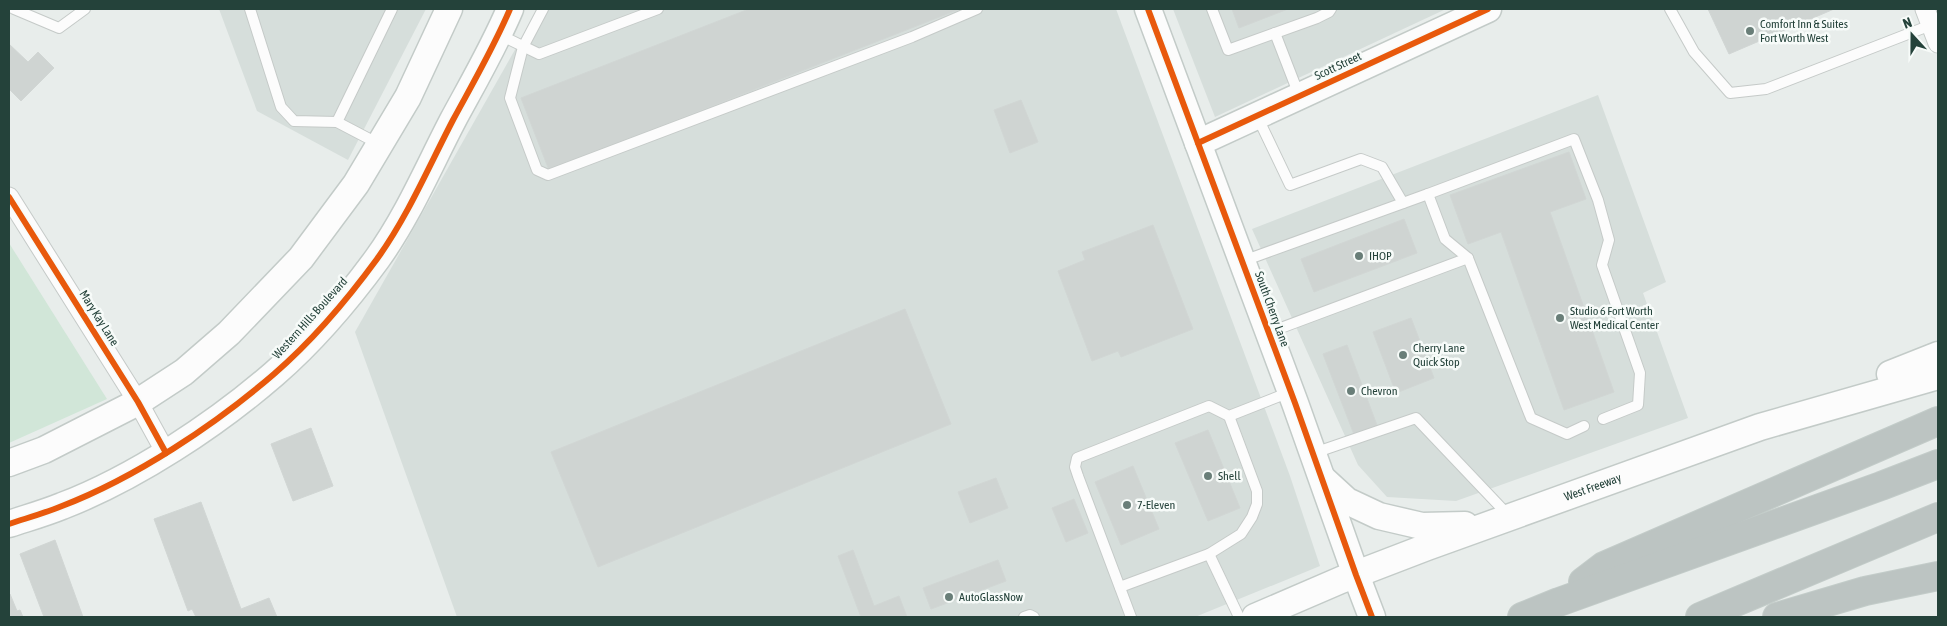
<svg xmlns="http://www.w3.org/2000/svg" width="1947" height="626" font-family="'Asap Condensed',sans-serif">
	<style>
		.built { fill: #d6dedb }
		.green { fill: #d1e6d8 }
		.building { fill: #cfd4d2; stroke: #d1d6d4 }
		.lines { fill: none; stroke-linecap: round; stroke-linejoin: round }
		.lane-casing { stroke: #c5cac8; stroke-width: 12 }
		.street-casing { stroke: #c5cac8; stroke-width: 21 }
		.secondary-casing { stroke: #c3cbc8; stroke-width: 29 }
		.highway-casing { stroke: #c3ccc9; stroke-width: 30 }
		.lane { stroke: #fcfcfc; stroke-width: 10 }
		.street { stroke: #fcfcfc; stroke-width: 19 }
		.secondary { stroke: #fcfcfc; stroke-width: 26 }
		.highway { stroke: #bcc4c2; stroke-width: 28 }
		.cycleway-casing { stroke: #f7fbf9; stroke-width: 9 }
		.cycleway { stroke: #e8590c; stroke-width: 6 }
		.poi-dot { fill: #697e78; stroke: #f7fbf9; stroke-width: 2 }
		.labels { text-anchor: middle; stroke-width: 5; stroke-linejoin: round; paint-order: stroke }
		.poi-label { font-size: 12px; fill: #24423a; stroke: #f7fbf9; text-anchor: start }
		.street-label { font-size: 12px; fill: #24423a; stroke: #f7fbf9 }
	</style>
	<rect width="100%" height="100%" fill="#e8edeb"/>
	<g class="built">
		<path d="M219 9H426L348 160 257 111Z"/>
		<path d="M538 9H1116L1290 476 1320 566 1195 617H457L355 332Z"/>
		<path d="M1173 9H1446L1215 117Z"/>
		<path d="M1598 95 1666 282 1643 293 1688 418 1456 501 1387 497 1358 465 1252 229Z"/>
	</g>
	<path class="green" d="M9 243 107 399 9 443Z"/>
	<g class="building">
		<path d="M749 9H960L549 170 521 98Z"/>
		<path d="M1232 9H1288L1239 28Z"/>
		<path d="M1708 9H1834L1729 54Z"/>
		<path d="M9 44 28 62 38 52 54 68 21 101 9 89Z"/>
		<path d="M1021 100 1038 142 1010 153 994 110Z"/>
		<path d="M1569 152 1586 199 1550 212 1614 392 1564 410 1501 232 1468 244 1450 195Z"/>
		<path d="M1404 219 1417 253 1314 292 1301 259Z"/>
		<path d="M1153 225 1193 329 1121 357 1118 351 1092 361 1058 271 1085 260 1082 252Z"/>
		<path d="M905 309 951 424 598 567 551 452Z"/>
		<path d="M1411 318 1434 378 1396 393 1373 332Z"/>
		<path d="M1347 345 1378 428 1355 437 1323 354Z"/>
		<path d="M311 428 333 486 293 501 271 444Z"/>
		<path d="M1208 430 1240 508 1208 521 1175 443Z"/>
		<path d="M1133 466 1159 529 1121 545 1095 482Z"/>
		<path d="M996 478 1008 508 970 523 958 492Z"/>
		<path d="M1074 499 1088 533 1066 542 1052 508Z"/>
		<path d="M201 502 241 609 269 598 277 617H196L192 609 188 611 154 519Z"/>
		<path d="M55 540 83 617H44L20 554Z"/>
		<path d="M853 550 874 606 899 596 907 617H861L838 556Z"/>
		<path d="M998 560 1006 581 931 609 923 588Z"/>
		<path d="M10 594 17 611 20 610 23 617H9V595Z"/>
	</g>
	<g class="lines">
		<g class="lane-casing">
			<g id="lane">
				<path d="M14 9 59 28 85 9"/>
				<path d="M250 9 281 107 294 121 337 122 379 144"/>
				<path d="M543 9 523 47 510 98 537 170 548 175 912 37 977 9"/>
				<path d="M1212 9 1228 50 1317 18 1329 12 1331 9"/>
				<path d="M1670 9 1694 52 1730 93 1766 89 1931 25"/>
				<path d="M1275 33 1299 95"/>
				<path d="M500 35 539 54 658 9"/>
				<path d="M1257 116 1290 185 1361 159 1382 167 1403 203"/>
				<path d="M337 122 392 9"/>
				<path d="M1428 194 1574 139 1598 200 1609 240 1602 265 1640 373 1638 405 1603 419"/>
				<path d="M1243 261 1428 194 1445 239 1468 258 1531 418 1567 434 1584 426"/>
				<path d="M1270 332 1468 258"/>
				<path d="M1314 453 1416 418 1509 516"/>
				<path d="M1209 554 1239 617"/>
				<path d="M1120 587 1209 554 1241 534 1252 517 1257 504V491L1229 416"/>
				<path d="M1024 617 1030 615 1034 617"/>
				<path d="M1131 617 1078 476 1075 467 1077 458 1209 406 1229 416 1290 392"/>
			</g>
		</g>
		<g class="street-casing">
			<g id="street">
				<path d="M1925 9 1938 43"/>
				<path d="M9 197 138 402 166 453"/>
			</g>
		</g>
		<g class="secondary-casing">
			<g id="secondary">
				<path d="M1148 9 1295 403 1356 575 1372 617"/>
				<path d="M1198 143 1488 9"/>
				<path d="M1890 374 1938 355"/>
				<path d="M9 463 44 450 138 402 184 372 229 333 301 258 356 184 408 97 449 9"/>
				<path d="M1323 479 1347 501 1379 516 1422 526 1465 525"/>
				<path d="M9 524C27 518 45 513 62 506 135 478 215 425 274 374 312 341 347 300 377 259 408 216 429 166 453 120 473 83 494 47 510 9"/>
				<path id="s1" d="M1255 617 1341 580 1427 547 1760 427 1938 376"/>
			</g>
		</g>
		<g class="highway-casing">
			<g id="highway">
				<path d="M1583 582 1604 566 1938 421"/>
				<path d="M1522 617 1559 602 1881 486 1938 464"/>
				<path d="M1700 617 1938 517"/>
				<path d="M1777 617 1865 591 1938 576"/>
			</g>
		</g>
		<use href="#lane" class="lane"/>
		<use href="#street" class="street"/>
		<use href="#secondary" class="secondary"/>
		<use href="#highway" class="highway"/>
		<g class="cycleway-casing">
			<g id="cycleway">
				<path d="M1148 9 1295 403 1356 575 1372 617"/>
				<path d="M1198 143 1488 9"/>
				<path d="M9 197 138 402 166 453"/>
				<path d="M9 524C27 518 45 513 62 506 135 478 215 425 274 374 312 341 347 300 377 259 408 216 429 166 453 120 473 83 494 47 510 9"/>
			</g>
		</g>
		<use href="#cycleway" class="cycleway"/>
	</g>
	<g class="poi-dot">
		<circle cx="1750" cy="31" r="5"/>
		<circle cx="1359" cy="256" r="5"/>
		<circle cx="1560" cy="318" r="5"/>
		<circle cx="1403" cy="355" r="5"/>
		<circle cx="1351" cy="391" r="5"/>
		<circle cx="1208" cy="476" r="5"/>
		<circle cx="1127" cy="505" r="5"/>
		<circle cx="949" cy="597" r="5"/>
	</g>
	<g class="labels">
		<g class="poi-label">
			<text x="1760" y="28">Comfort Inn &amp; Suites<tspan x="1760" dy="14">Fort Worth West</tspan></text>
			<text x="1369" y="260">IHOP</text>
			<text x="1570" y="315">Studio 6 Fort Worth<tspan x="1570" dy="14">West Medical Center</tspan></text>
			<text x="1413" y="352">Cherry Lane<tspan x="1413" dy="14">Quick Stop</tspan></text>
			<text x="1361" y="395">Chevron</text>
			<text x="1218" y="480">Shell</text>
			<text x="1137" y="509">7-Eleven</text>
			<text x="959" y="601">AutoGlassNow</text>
		</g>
		<g class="street-label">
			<text transform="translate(1338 66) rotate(-25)" y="4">Scott Street</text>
			<text transform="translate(1272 309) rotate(70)" y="4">South Cherry Lane</text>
			<text transform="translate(99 318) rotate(58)" y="4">Mary Kay Lane</text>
			<text transform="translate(310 318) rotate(-48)" y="4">Western Hills Boulevard</text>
			<text dy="4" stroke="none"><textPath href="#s1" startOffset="362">West Freeway</textPath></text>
		</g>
	</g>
	<rect width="1947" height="626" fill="none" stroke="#24423a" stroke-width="20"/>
	<g transform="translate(1912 35) rotate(339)" stroke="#f7fbf9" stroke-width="4" paint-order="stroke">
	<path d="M0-4L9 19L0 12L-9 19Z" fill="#24423a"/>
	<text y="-8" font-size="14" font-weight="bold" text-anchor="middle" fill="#24423a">N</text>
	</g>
</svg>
